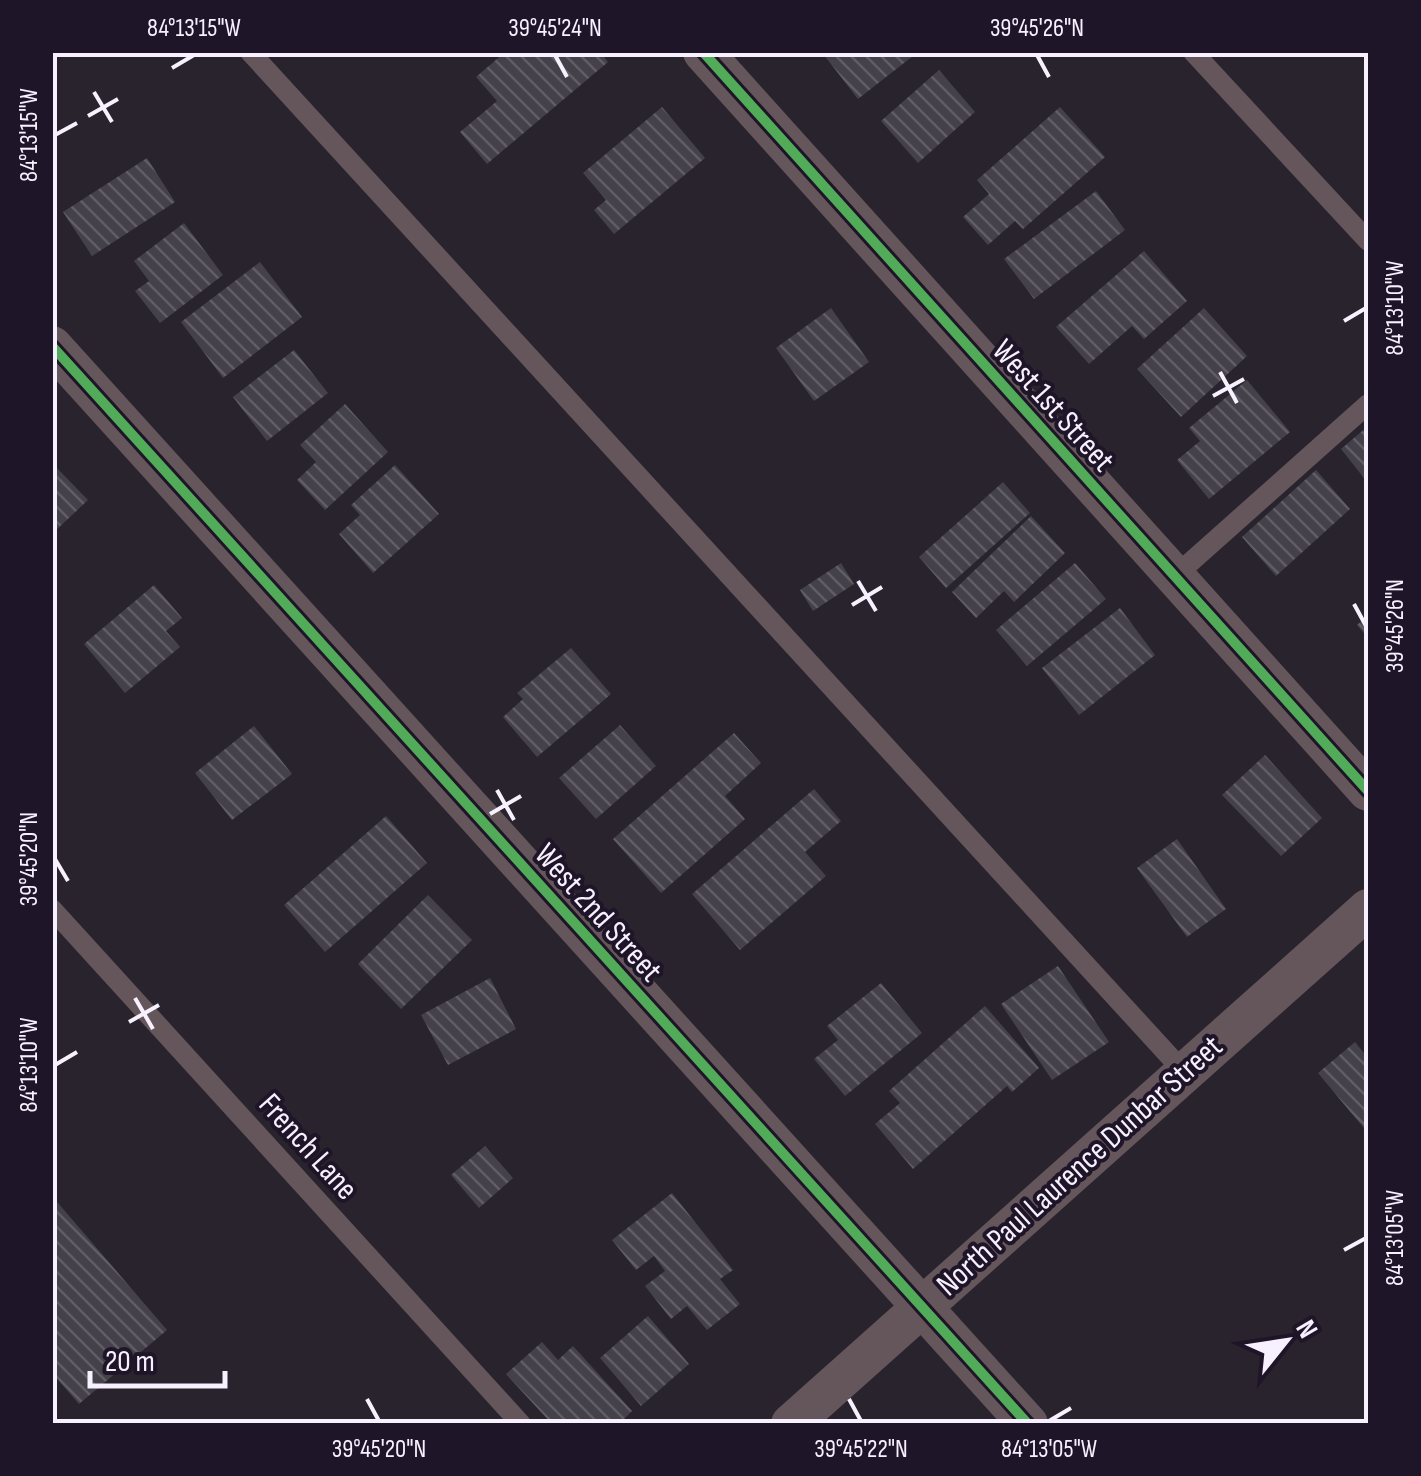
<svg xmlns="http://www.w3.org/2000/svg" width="1421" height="1476" font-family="'Sofia Sans Condensed',sans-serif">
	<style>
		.building { fill: url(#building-back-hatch) }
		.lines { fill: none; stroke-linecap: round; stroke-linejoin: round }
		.lane { stroke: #65565b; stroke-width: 20 }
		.street { stroke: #65565b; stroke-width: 40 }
		.cycleway-casing { stroke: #1f1528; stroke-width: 16 }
		.cycleway { stroke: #51ab58; stroke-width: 10 }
		.ticks { fill: none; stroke: #f7f0fe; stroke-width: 4 }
		.labels { text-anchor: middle; stroke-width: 8; stroke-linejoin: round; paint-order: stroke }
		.street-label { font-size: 32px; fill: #f7f0fe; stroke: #1f1528 }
		.neatline { fill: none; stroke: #f7f0fe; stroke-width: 4 }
		.ticks-label { font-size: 25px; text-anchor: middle; fill: #f7f0fe }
	</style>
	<defs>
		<pattern id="building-back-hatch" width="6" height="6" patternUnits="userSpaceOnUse" patternTransform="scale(2.5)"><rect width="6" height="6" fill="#45414a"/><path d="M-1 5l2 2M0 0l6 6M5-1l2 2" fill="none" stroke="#615d65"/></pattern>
	</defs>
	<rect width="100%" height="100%" fill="#28232d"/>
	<g class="building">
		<path d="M505 52H600L608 62 487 164 460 132 497 101 476 77Z"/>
		<path d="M828 52H918L858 99 824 55Z"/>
		<path d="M939 70 975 112 918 163 881 121Z"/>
		<path d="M662 107 705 158 614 234 594 210 606 200 583 173Z"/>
		<path d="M1060 107 1105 157 1023 229 1015 221 988 245 963 217 989 194 977 180Z"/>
		<path d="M147 158 175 202 92 256 63 212Z"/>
		<path d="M1096 191 1125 230 1034 299 1004 259Z"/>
		<path d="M184 223 223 275 160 323 135 291 149 281 134 261Z"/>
		<path d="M1144 251 1187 301 1144 339 1132 326 1089 364 1056 327Z"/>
		<path d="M260 262 302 317 223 378 181 322Z"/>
		<path d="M831 308 869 362 814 401 776 348Z"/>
		<path d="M1204 308 1247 356 1181 417 1137 369Z"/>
		<path d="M294 350 328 393 267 441 233 397Z"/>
		<path d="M1247 380 1290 432 1209 499 1177 460 1200 441 1189 428Z"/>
		<path d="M345 404 388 452 325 510 297 480 316 462 300 445Z"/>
		<path d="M1368 426V483L1341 449Z"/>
		<path d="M52 463 88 500 52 534Z"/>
		<path d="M395 465 439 514 373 573 339 534 360 515 351 505Z"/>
		<path d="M1316 470 1350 509 1276 576 1242 537Z"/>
		<path d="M1003 482 1030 513 946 588 919 557Z"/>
		<path d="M1031 516 1065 553 1014 602 1004 591 976 618 952 592Z"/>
		<path d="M841 563 854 584 813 611 800 590Z"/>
		<path d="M1075 563 1106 599 1027 666 996 630Z"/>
		<path d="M154 585 182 618 166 631 180 647 125 693 84 644Z"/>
		<path d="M1120 608 1155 655 1079 715 1042 668Z"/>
		<path d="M1368 615V638L1357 625Z"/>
		<path d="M571 648 611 694 537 757 503 717 523 699 517 693Z"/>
		<path d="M620 725 656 766 596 819 559 778Z"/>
		<path d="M254 726 292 774 232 820 195 773Z"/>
		<path d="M734 733 761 763 725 796 745 819 661 893 613 839Z"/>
		<path d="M1265 755 1322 818 1281 856 1222 795Z"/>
		<path d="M814 789 841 821 805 852 826 876 740 950 692 894Z"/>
		<path d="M386 816 427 863 325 952 284 905Z"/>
		<path d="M1177 839 1226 909 1187 937 1137 868Z"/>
		<path d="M428 895 472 940 401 1009 358 964Z"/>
		<path d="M1058 966 1109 1042 1052 1080 1001 1004Z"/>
		<path d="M490 978 516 1029 448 1065 421 1015Z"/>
		<path d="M881 983 922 1033 845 1096 814 1059 838 1040 827 1026Z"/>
		<path d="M985 1006 1039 1068 1012 1092 1007 1086 913 1169 875 1124 900 1103 889 1091Z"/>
		<path d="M1355 1042 1368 1058V1133L1318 1073Z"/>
		<path d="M485 1146 513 1178 479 1208 451 1175Z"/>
		<path d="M672 1193 733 1270 720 1279 740 1304 707 1330 687 1306 671 1319 645 1286 665 1271 654 1256 636 1270 612 1240Z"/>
		<path d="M52 1196 167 1330 79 1404 52 1373Z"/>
		<path d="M648 1316 689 1364 641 1406 600 1358Z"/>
		<path d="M542 1342 558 1360 573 1346 632 1411 619 1424H552L506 1374Z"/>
	</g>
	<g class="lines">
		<g class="lane">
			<path d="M250 52 1184 1072"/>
			<path d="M1193 52 1368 241"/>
			<path d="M1175 576 1368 404"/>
			<path d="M52 909 521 1424"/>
		</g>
		<g class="street">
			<path d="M703 52 1368 791"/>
			<path d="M52 346 1028 1424"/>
			<path d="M791 1424 1368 909"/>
		</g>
		<g class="cycleway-casing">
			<g id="cycleway">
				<path d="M703 52 1368 791"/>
				<path d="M52 346 1028 1424"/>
			</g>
		</g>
		<use href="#cycleway" class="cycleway"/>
	</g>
	<path class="ticks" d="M555 55 567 77M1037 55 1049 77M172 68 194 55M94 92 112 122M88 116 118 99M55 135 77 123M1344 321 1366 308M1220 372 1237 403M1213 396 1244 379M858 581 876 611M1354 604 1366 626M852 605 882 587M497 790 514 820M490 814 521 796M55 859 68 881M135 998 153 1029M129 1022 159 1005M55 1065 77 1052M1344 1250 1366 1238M367 1399 379 1421M849 1399 861 1421M1049 1421 1071 1408"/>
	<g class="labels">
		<g class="street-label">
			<text transform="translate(1054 405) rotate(48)" y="11">West 1st Street</text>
			<text transform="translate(599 912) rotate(48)" y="11">West 2nd Street</text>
			<text transform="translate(309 1146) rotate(48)" y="11">French Lane</text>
			<text transform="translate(1079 1165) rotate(-42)" y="11">North Paul Laurence Dunbar Street</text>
		</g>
	</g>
	<rect width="1421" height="1476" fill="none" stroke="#1f1528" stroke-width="110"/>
	<g transform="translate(1286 1341) rotate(60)" stroke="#1f1528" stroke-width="8" paint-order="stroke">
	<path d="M0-8L18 38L0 25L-18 38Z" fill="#f7f0fe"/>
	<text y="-15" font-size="28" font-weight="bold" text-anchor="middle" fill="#f7f0fe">N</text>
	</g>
	<path d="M90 1371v15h135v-15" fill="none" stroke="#f7f0fe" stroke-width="5"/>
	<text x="105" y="1371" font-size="30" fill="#f7f0fe" stroke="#1f1528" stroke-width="8" paint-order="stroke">20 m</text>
	<rect x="55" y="55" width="1311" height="1366" class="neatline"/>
	<g class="ticks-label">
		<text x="194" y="36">84°13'15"W</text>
		<text x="555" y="36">39°45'24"N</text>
		<text x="1037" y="36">39°45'26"N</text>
		<text transform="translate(28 135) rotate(-90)" y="9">84°13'15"W</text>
		<text transform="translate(1394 308) rotate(-90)" y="9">84°13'10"W</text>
		<text transform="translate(1394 626) rotate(-90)" y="9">39°45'26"N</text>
		<text transform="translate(28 859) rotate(-90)" y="9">39°45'20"N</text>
		<text transform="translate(28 1065) rotate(-90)" y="9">84°13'10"W</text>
		<text transform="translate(1394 1238) rotate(-90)" y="9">84°13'05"W</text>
		<text x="379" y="1457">39°45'20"N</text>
		<text x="861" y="1457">39°45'22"N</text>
		<text x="1049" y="1457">84°13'05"W</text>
	</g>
</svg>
